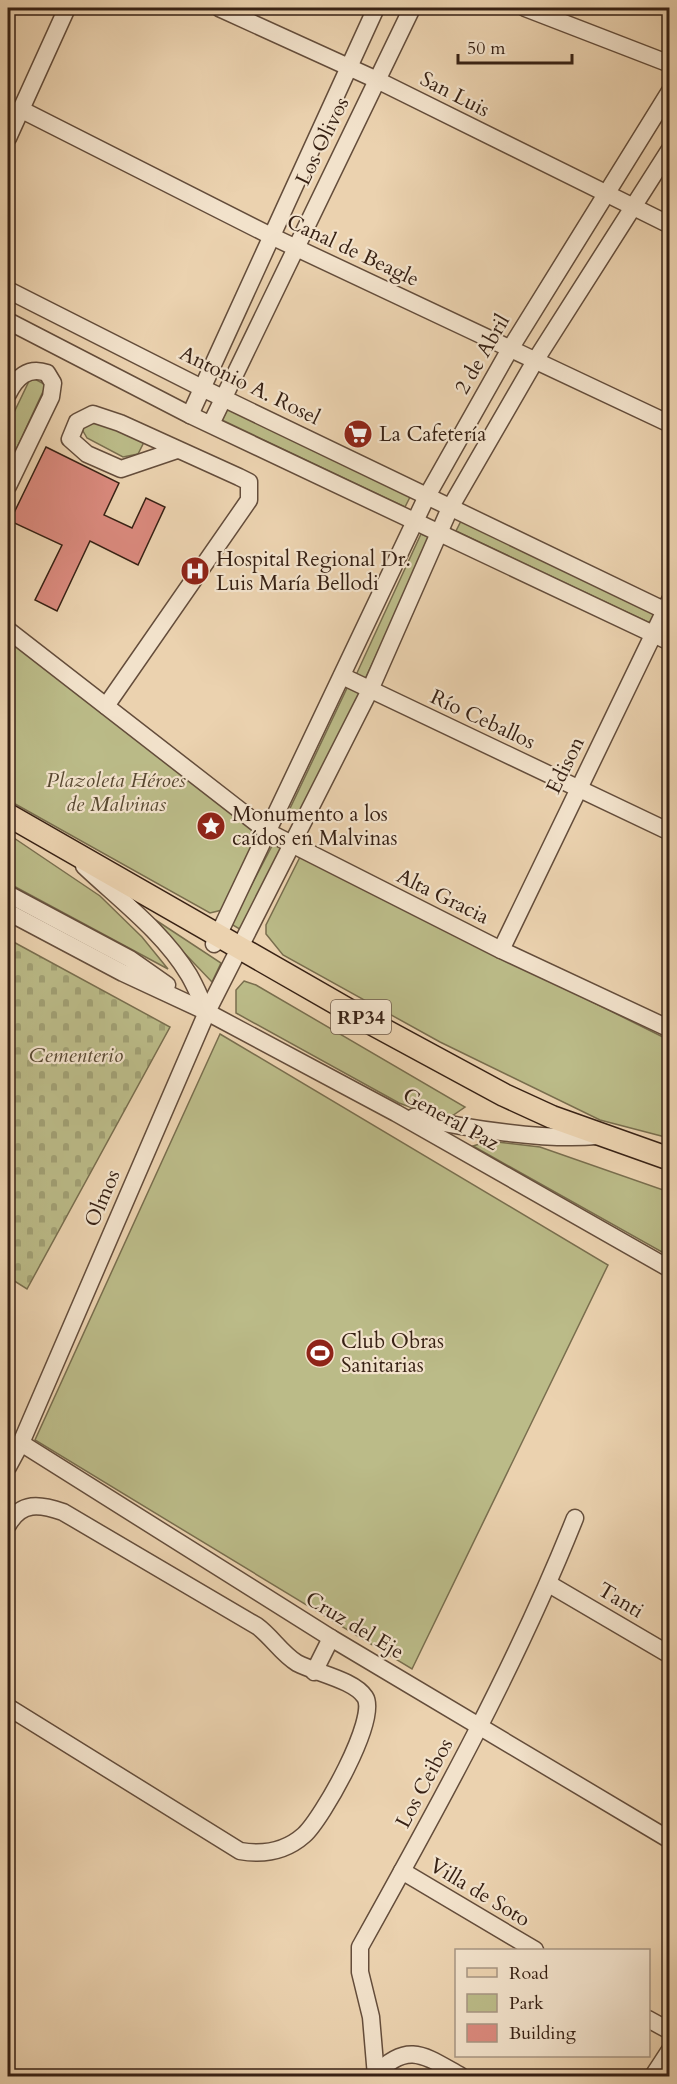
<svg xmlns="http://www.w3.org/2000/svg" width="677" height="2084" font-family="Cardo,serif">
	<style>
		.green { fill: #bb8; stroke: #796e4e; stroke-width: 1.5 }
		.cemetery { fill: url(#cemetery-stones); stroke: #796e4e; stroke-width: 1.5 }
		.building { fill: #db8a7e; stroke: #372114; stroke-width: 1.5 }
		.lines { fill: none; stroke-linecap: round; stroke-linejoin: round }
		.minor-casing { stroke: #644d3b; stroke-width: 19 }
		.major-casing { stroke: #372114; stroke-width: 25 }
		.minor { stroke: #f2e2cb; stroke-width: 16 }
		.major { stroke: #ebd2af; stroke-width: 22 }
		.labels { text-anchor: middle; stroke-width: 4.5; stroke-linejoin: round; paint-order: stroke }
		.shield { fill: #f2e2cb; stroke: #6f5b4b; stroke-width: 1.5 }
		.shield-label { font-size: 20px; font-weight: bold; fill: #372114 }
		.street-label { font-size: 21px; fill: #372114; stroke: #f2e2cb }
		.poi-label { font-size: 21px; fill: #372114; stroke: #f2e2cb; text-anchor: start }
		.park-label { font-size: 21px; font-style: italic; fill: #584831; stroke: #f2e2cb }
	</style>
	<defs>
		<pattern id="cemetery-stones" width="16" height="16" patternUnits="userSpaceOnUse" patternTransform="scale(1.5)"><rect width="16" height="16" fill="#bb8"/><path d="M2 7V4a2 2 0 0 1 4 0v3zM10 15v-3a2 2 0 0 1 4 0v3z" fill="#a1a074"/></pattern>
	</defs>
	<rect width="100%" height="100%" fill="#ebd2af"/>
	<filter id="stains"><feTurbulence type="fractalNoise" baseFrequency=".00333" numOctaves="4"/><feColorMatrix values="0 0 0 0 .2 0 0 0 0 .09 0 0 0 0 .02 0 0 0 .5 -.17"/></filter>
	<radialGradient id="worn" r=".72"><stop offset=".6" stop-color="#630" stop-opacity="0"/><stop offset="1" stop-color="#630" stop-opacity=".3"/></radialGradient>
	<g class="green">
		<path d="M31 377 46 385 8 467V425Z"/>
		<path d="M228 408 411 495 405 507 222 420Z"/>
		<path d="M96 420 144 442 138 454 123 457 87 438 83 431 85 422Z"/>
		<path d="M461 521 655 613 650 623 456 531Z"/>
		<path d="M421 534 431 538 365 679 356 675Z"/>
		<path d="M8 640 255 832 258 839 222 910 210 913 8 800Z"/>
		<path d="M348 686 360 692 298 825 285 819Z"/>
		<path d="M8 834 100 896 142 937 168 969 8 883Z"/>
		<path d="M273 844 285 851 243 931 231 924Z"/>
		<path d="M300 857 669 1040V1138L600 1120 440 1042 283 955 266 934V925Z"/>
		<path d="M148 915 221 963 212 982Z"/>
		<path d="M244 981 256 985 465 1107 452 1116 426 1113 399 1103 236 1013V990Z"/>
		<path d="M220 1034 608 1265 412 1669 35 1440Z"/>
		<path d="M489 1141 540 1147 669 1192V1256L473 1146Z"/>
	</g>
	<path class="cemetery" d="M8 939 170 1027 27 1289 8 1277Z"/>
	<path class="building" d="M46 447 119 483 104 515 132 528 146 498 165 507 138 565 90 541 57 611 35 600 62 545 10 521Z"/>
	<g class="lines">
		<g class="minor-casing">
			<g id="minor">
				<path d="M219 8 377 80 670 225"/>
				<path d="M525 8 670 64"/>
				<path d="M20 109 271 236 670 424"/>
				<path d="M8 138 67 8"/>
				<path d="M8 290 202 388 670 613"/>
				<path d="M8 321 190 415 670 642"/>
				<path d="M8 394C16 378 28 366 47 373L53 383 51 397 8 486"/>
				<path d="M190 415 376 8"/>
				<path d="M211 424 412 8"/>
				<path d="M8 630 268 832 501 950 670 1029"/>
				<path d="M342 676 670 832"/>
				<path d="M106 706 249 500V482L239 477 120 423 93 414 77 422 70 439 87 454 121 469 177 450"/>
				<path d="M84 866C120 900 163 932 189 975 196 987 201 1000 207 1012"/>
				<path d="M8 894 130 959 167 985"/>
				<path d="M8 912 123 973 207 1012 396 1113 670 1269"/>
				<path d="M214 944 427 496 510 349 670 91"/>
				<path d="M501 950 670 600"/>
				<path d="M414 1117C465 1128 545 1141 597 1136"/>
				<path d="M21 1443 331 1638 670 1840"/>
				<path d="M8 1467 21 1443 207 1012 370 690 450 508 535 361 670 149"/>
				<path d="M8 1525C21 1501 40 1504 63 1512L257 1626C271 1636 282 1654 297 1663 316 1673 354 1680 365 1697 379 1718 322 1819 304 1835 286 1851 263 1855 240 1851L8 1707"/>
				<path d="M549 1584 670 1655"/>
				<path d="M314 1672 331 1638"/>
				<path d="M402 1871 535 1950"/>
				<path d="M648 2019 670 2031"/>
				<path d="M375 2075C408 2040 425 2056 461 2076"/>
				<path d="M376 2076 371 2017 360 1972V1947C438 1807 516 1666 575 1518"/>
				<path d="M653 2076 670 2050"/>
			</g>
		</g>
		<g class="major-casing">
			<path id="major" d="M8 815 371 1023 504 1095 552 1117 670 1159"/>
		</g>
		<use href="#minor" class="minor"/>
		<use href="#major" class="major"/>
	</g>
	<defs>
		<g id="supermarket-disc" transform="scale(1.5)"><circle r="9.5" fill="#8f2418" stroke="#f2e2cb"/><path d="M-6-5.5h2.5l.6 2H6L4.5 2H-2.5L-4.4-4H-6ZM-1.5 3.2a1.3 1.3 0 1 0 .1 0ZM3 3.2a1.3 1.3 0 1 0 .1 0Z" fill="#fff"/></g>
		<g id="hospital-disc" transform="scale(1.5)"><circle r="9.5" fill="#8f2418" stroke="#f2e2cb"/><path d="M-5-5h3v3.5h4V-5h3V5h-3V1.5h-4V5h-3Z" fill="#fff"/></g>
		<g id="sight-disc" transform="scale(1.5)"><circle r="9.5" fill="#8f2418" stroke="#f2e2cb"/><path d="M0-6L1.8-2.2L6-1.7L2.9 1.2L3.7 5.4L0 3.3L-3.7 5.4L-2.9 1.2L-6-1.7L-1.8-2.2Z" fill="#fff"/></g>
		<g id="stadium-disc" transform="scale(1.5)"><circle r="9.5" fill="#8f2418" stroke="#f2e2cb"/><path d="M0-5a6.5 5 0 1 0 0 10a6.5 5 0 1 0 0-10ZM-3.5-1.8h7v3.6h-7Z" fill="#fff"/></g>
	</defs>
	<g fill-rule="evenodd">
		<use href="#supermarket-disc" x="358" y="434"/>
		<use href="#hospital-disc" x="195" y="571"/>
		<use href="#sight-disc" x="211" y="826"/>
		<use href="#stadium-disc" x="320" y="1353"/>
	</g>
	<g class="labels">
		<rect class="shield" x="331" y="1000" width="60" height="34" rx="4.5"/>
		<g class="shield-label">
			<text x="361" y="1024">RP34</text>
		</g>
		<g class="street-label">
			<text transform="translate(455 94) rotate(27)" y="7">San Luis</text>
			<text transform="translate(322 141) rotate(-64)" y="7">Los Olivos</text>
			<text transform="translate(353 250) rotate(25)" y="7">Canal de Beagle</text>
			<text transform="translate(482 354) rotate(-60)" y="7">2 de Abril</text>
			<text transform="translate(250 385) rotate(26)" y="7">Antonio A. Rosel</text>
			<text transform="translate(483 719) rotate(25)" y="7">Río Ceballos</text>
			<text transform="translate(565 765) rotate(-64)" y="7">Edison</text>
			<text transform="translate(443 896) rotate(26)" y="7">Alta Gracia</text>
			<text transform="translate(451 1119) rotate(29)" y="7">General Paz</text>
			<text transform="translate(102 1198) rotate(-67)" y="7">Olmos</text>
			<text transform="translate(621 1600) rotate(31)" y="7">Tanti</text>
			<text transform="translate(355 1625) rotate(31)" y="7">Cruz del Eje</text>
			<text transform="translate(424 1783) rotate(-62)" y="7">Los Ceibos</text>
			<text transform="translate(480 1892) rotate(31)" y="7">Villa de Soto</text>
		</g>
		<g class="poi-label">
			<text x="379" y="441">La Cafetería</text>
			<text x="216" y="566">Hospital Regional Dr.<tspan x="216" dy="24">Luis María Bellodi</tspan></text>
			<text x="232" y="821">Monumento a los<tspan x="232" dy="24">caídos en Malvinas</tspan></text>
			<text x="341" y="1348">Club Obras<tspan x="341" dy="24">Sanitarias</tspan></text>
		</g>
		<g class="park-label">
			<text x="116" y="787">Plazoleta Héroes<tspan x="116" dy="24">de Malvinas</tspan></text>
			<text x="76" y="1062">Cementerio</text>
		</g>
	</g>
	<rect width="677" height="2084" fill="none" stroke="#ebd2af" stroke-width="30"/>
	<rect x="9" y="9" width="659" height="2066" fill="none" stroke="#372114" stroke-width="3"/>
	<rect x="15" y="15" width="647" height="2054" fill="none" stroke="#372114" stroke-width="1.5"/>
	<rect x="455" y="1949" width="195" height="108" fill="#f2e2cb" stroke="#a79582" stroke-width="1.5"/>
	<rect x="467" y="1968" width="30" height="9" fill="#ebd2af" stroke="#a79582" stroke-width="1.5"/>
	<text x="509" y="1979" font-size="18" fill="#372114">Road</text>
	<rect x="467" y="1994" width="30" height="18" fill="#bbbb88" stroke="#a79582" stroke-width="1.5"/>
	<text x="509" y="2009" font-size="18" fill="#372114">Park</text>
	<rect x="467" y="2024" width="30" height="18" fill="#db8a7e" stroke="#a79582" stroke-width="1.5"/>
	<text x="509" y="2039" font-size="18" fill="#372114">Building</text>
	<path d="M458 54v9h114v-9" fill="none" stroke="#372114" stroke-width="3"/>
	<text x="467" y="54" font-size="18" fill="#372114" stroke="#f2e2cb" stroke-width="4.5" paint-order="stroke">50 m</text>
	<rect width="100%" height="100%" filter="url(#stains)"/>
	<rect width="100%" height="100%" fill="url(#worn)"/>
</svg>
